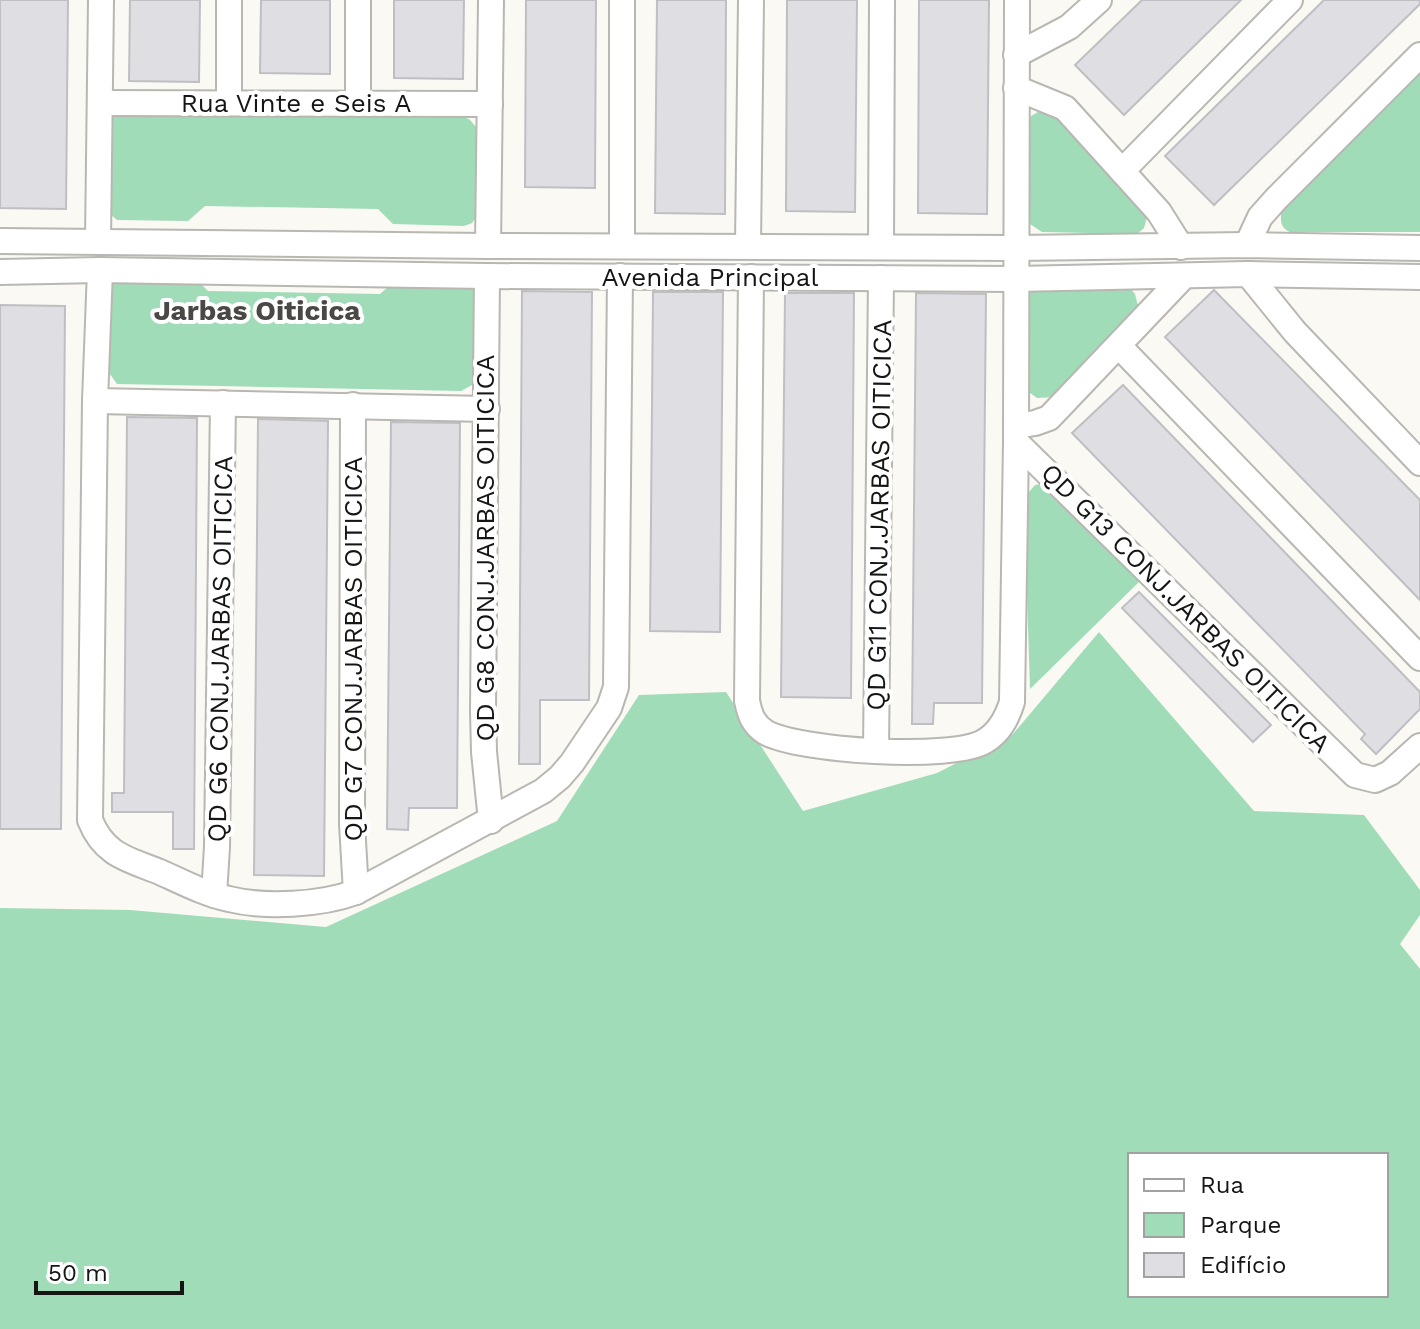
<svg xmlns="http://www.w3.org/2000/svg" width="1420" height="1329" font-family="'Work Sans',sans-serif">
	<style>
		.green { fill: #9fdcb7; fill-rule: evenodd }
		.building { fill: #dedee3; stroke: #bfbfc3; stroke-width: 2 }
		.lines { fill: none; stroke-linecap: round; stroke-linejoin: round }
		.minor-casing { stroke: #b9b7b2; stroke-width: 28 }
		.minor { stroke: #fff; stroke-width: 24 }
		.labels { text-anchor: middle; stroke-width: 8; stroke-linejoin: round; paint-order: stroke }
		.street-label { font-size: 26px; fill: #161514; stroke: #fff }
		.neighbourhood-label { font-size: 28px; font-weight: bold; fill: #4a4845; stroke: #fff }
	</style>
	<rect width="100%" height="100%" fill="#faf9f4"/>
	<g class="green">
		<path d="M1420 67V232H1290C1278 227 1281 216 1282 205Z"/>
		<path d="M124 107 463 117 469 119 478 129 477 216 472 223 464 226 393 224 378 209 205 206 188 221 117 220 109 213 110 116Z"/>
		<path d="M1045 108H1053L1149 210 1144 228 1137 234 1042 232 1027 222V123L1031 116Z"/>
		<path d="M191 274 208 291 380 294 395 281H466L477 288 476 379 472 385 461 391 117 384 107 370 110 283 114 279Z"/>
		<path d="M1130 288 1135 294 1139 310 1056 397 1037 398 1022 387 1025 298 1033 290Z"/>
		<path d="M1046 483 1142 579 1030 689 1024 498 1035 485Z"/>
		<path d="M1099 632 1254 811 1364 815 1420 890V915L1400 944 1420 969V1329H0V908L130 910 326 927 557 821 639 695 726 692 803 811 937 773 1013 734ZM1130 1155H1386V1295H1130Z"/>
	</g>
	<g class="building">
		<path d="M0 0H68L66 209 0 208Z"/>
		<path d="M130 0H200L199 82 129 81Z"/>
		<path d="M261 0H330V74L260 73Z"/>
		<path d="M394 0H464L463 79 394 78Z"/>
		<path d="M526 0H596L595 188 525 187Z"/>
		<path d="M657 0H726L725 214 655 213Z"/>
		<path d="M787 0H857L855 212 786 211Z"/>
		<path d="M919 0H989L987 214 918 213Z"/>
		<path d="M1142 0H1241L1124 115 1075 65Z"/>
		<path d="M1324 0H1420V4L1214 205 1165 156Z"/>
		<path d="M1214 290 1420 500V600L1165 337Z"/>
		<path d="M522 291 592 292 589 700H540V764H519Z"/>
		<path d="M653 292H723L720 632 650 631Z"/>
		<path d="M785 293H854L851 698 781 697Z"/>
		<path d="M916 293 986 294 982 703H934L933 724H912Z"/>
		<path d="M0 305 65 306 61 829H0Z"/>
		<path d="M1123 385 1420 692V709L1376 754 1361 739 1365 734 1072 433Z"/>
		<path d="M127 417 197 418 194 849H173V812H112V793H124Z"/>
		<path d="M258 419 328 421 324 876 254 875Z"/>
		<path d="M391 422 460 423 457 808H409L408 830 387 829Z"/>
		<path d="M1139 592 1271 725 1253 742 1122 608Z"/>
	</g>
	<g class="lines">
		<g class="minor-casing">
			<g id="minor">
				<path d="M229 0V103"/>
				<path d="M358 0V104"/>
				<path d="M1016 55 1069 27 1099 0"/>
				<path d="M1016 88 1065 108 1159 212 1181 247"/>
				<path d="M101 103 490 104"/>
				<path d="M1122 171 1290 0"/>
				<path d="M98 240 101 0"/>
				<path d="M0 241 488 246 1016 248 1247 245 1420 248"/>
				<path d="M748 245 751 0"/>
				<path d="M1247 245 1260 217 1276 199 1420 55"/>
				<path d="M488 246 491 0"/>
				<path d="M622 246V0"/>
				<path d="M881 247 882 0"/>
				<path d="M100 270 95 401 90 820C104 855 127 859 160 872 182 882 205 894 229 899 265 908 321 905 356 892L543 791 560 777 572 763 609 708 616 687 620 276"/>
				<path d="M0 272 100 270 487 276 1016 279 1248 274 1420 277"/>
				<path d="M1248 274 1295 332 1420 463"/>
				<path d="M487 276 483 710 484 752 491 821"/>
				<path d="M751 277 747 701C750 715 753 724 765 732 797 751 954 761 985 741 1000 732 1007 718 1012 702L1016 442 1017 0"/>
				<path d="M1119 346 1420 658"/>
				<path d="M95 401 487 409"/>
				<path d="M353 405 352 824 356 892"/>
				<path d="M1016 426 1035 423 1049 418 1184 276"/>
				<path d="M1016 442 1355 775 1375 780 1390 773 1420 746"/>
				<path d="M876 751 881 278"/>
				<path d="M214 895 217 847 223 403"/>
			</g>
		</g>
		<use href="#minor" class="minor"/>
	</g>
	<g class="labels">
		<g class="street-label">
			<text x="296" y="112">Rua Vinte e Seis A</text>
			<text x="710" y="286">Avenida Principal</text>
			<text transform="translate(879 515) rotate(-89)" y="9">QD G11 CONJ.JARBAS OITICICA</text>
			<text transform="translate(485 548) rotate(-90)" y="9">QD G8 CONJ.JARBAS OITICICA</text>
			<text transform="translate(1186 608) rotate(45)" y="9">QD G13 CONJ.JARBAS OITICICA</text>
			<text transform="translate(220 649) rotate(-89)" y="9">QD G6 CONJ.JARBAS OITICICA</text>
			<text transform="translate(353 649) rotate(-90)" y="9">QD G7 CONJ.JARBAS OITICICA</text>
		</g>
		<g class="neighbourhood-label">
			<text x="257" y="320">Jarbas Oiticica</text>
		</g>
	</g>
	<rect x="1128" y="1153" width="260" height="144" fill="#ffffff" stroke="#a2a1a1" stroke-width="2"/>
	<rect x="1144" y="1179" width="40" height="12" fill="#ffffff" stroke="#a2a1a1" stroke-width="2"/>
	<text x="1200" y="1193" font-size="24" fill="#161514">Rua</text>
	<rect x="1144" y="1213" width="40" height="24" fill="#9fdcb7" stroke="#a2a1a1" stroke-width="2"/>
	<text x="1200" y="1233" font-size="24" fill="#161514">Parque</text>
	<rect x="1144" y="1253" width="40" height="24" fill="#dedee3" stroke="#a2a1a1" stroke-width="2"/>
	<text x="1200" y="1273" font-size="24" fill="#161514">Edifício</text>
	<path d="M36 1281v12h146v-12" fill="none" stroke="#161514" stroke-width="4"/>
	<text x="48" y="1281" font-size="24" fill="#161514" stroke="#ffffff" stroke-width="6" paint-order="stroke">50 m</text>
</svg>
